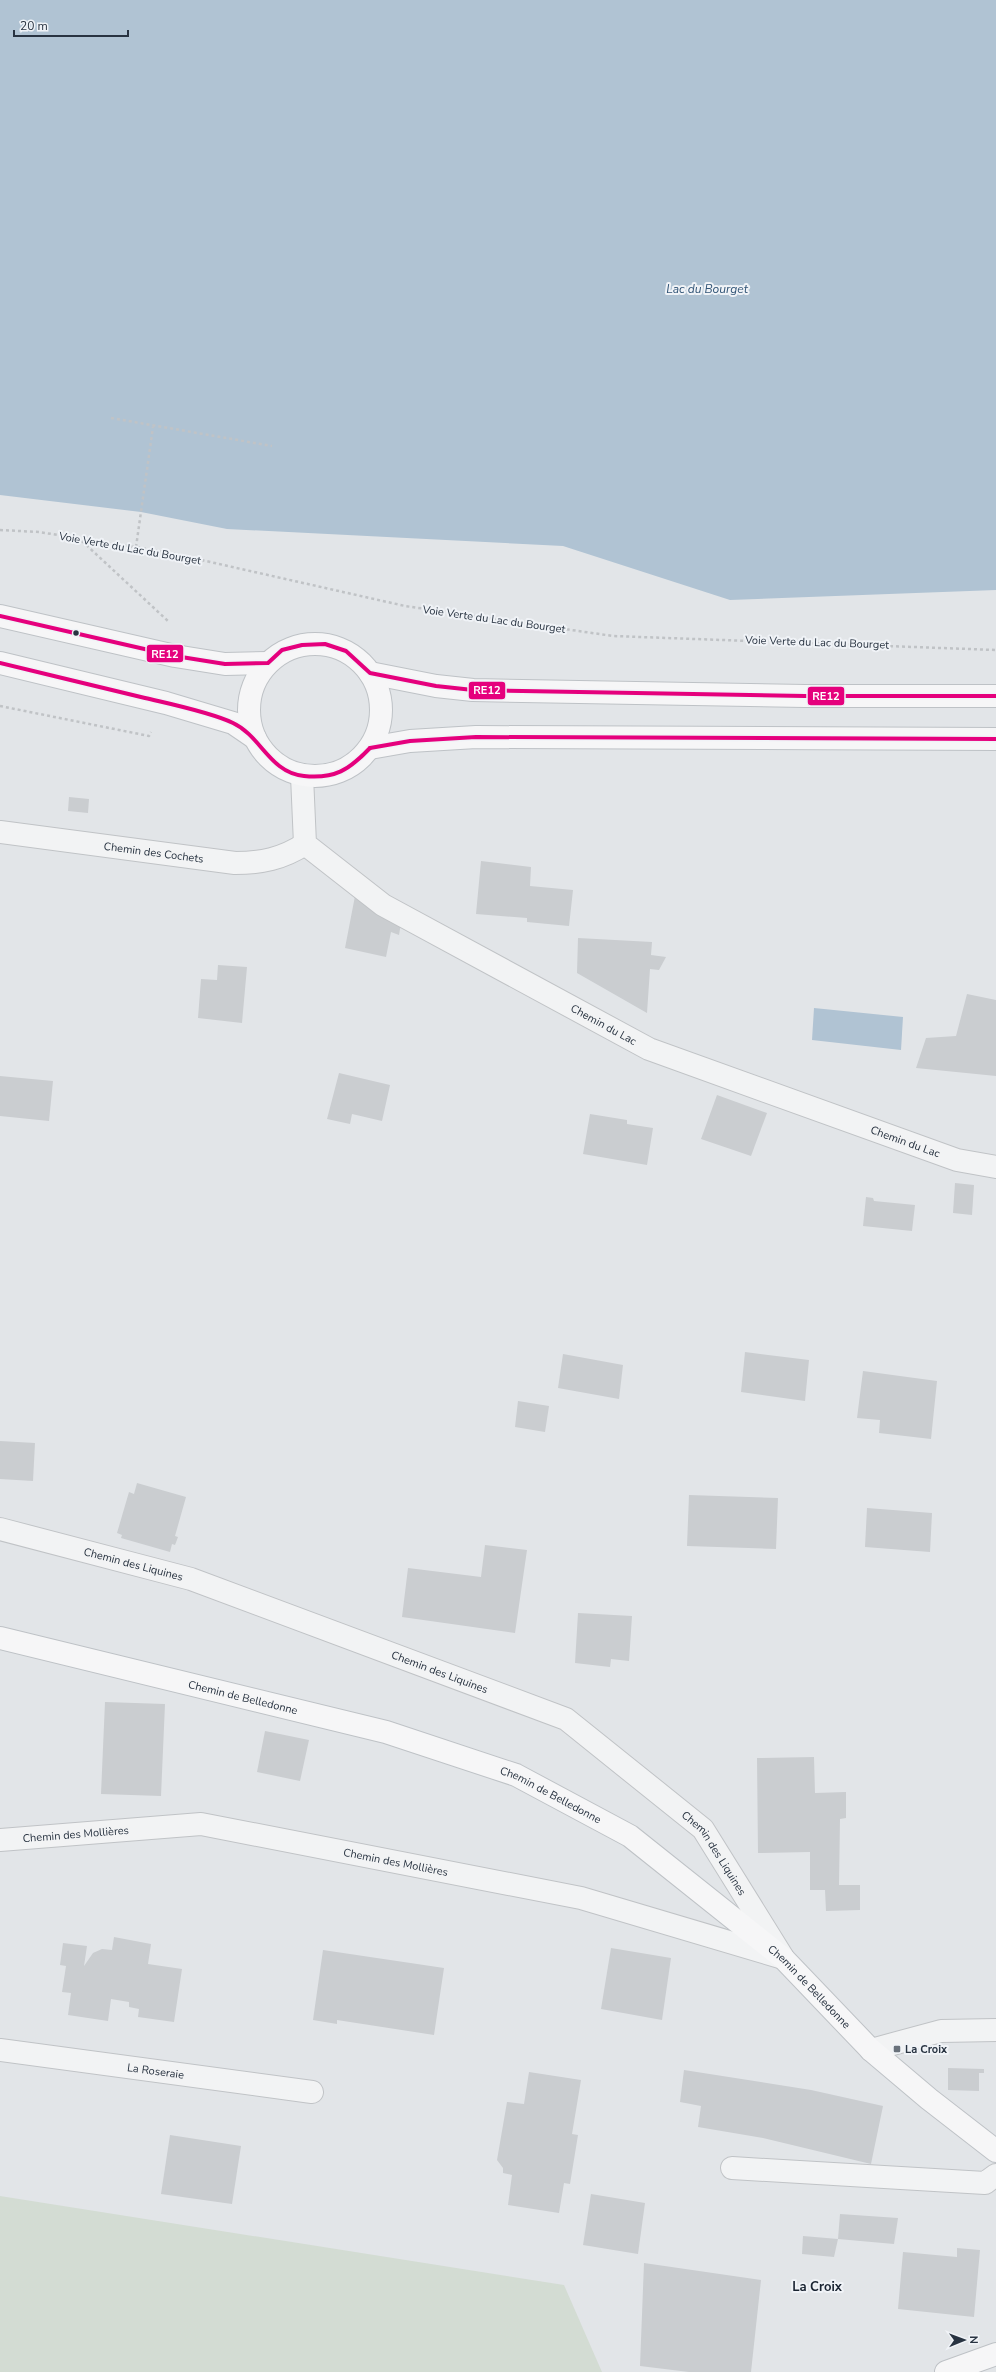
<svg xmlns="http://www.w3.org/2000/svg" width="996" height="2372" font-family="'Nunito Sans',sans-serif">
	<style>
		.green { fill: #d3dcd3 }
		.water { fill: #b0c3d3 }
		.building { fill: #cacdd0 }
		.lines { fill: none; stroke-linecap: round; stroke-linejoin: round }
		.minor-casing { stroke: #c0c3c6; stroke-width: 24 }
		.major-casing { stroke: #bec2c6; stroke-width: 24 }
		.path { stroke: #c0c3c6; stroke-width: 2.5; stroke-dasharray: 3 3; stroke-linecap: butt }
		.minor { stroke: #f2f3f4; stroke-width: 22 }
		.major { stroke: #f6f6f7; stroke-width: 22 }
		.bus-1-casing { stroke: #f0f3f7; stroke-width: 7 }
		.bus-1 { stroke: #e5007d; stroke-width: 4 }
		.bus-dot { fill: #283341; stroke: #f0f3f7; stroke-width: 1.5 }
		.poi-dot { fill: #69717b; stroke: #f0f3f7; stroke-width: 1.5 }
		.labels { text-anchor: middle; stroke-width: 4; stroke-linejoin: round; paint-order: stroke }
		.street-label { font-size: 11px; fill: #283341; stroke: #f0f3f7 }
		.poi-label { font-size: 11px; font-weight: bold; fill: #283341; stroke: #f0f3f7; text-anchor: start }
		.water-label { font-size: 12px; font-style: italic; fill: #315476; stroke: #f0f3f7 }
		.quarter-label { font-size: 13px; font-weight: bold; fill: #1a2432; stroke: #f0f3f7 }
		.line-badge { stroke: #f0f3f7; stroke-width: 1.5 }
		.badge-label { font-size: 11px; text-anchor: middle; font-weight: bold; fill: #fff }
	</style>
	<rect width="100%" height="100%" fill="#e2e5e8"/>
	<path class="green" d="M0 2196 564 2285 602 2372H0Z"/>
	<g class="water">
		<path d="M0 0H996V590L730 600 563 546 227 529 141 512 0 495Z"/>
		<path d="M814 1008 903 1017 901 1050 812 1040Z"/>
	</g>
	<g class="building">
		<path d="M69 797 89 799 88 813 68 811Z"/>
		<path d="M481 861 531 867 530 886 573 890 569 926 527 922V918L476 914Z"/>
		<path d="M355 896 401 923 399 935 391 932 386 957 345 948Z"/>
		<path d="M578 938 652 942 651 955 666 957 659 970 650 969 647 1013 577 973Z"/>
		<path d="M218 965 247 967 242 1023 198 1018 201 979 217 980Z"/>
		<path d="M967 994 996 1000V1076L916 1068 926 1038 956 1036Z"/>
		<path d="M339 1073 390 1085 382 1121 352 1114 350 1124 327 1119Z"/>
		<path d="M0 1076 53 1081 49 1121 0 1116Z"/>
		<path d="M717 1095 767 1113 751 1156 701 1139Z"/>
		<path d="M590 1114 627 1120V1124L653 1128 647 1165 583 1154Z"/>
		<path d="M955 1183 974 1185 972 1215 953 1213Z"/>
		<path d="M866 1197 873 1198 874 1201 915 1205 912 1231 863 1226Z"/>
		<path d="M745 1352 809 1360 805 1401 741 1392Z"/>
		<path d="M563 1354 623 1365 619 1399 558 1388Z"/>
		<path d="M863 1371 937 1381 931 1439 879 1433 880 1420 857 1418Z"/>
		<path d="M518 1401 549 1406 545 1432 515 1427Z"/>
		<path d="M0 1441 35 1443 33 1481 0 1479Z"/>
		<path d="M137 1483 186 1497 175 1536 178 1537 175 1545 172 1544 170 1552 121 1538 122 1535 117 1533 129 1492 134 1494Z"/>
		<path d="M689 1495 778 1498 776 1549 687 1546Z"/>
		<path d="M867 1508 932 1513 930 1552 865 1547Z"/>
		<path d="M485 1545 527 1550 515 1633 402 1617 408 1568 481 1577Z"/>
		<path d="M578 1613 632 1616 629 1661 611 1659 610 1667 575 1663Z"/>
		<path d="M105 1702 165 1704 161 1796 101 1794Z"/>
		<path d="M265 1731 309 1740 300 1781 257 1772Z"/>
		<path d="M814 1757 815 1793 846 1792V1818L840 1819 839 1885H860V1910L826 1911 825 1890H810V1852L758 1853 757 1758Z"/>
		<path d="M114 1937 151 1944 148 1964 182 1969 174 2022 138 2017 139 2009 129 2007V2002L111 1999 108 2021 68 2015 71 1993 62 1992 66 1966 60 1965 63 1943 87 1946 84 1966 93 1953 102 1949 112 1950Z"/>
		<path d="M611 1948 671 1958 662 2020 601 2009Z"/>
		<path d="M323 1950 444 1968 434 2035 337 2020V2024L313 2020Z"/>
		<path d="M948 2068 984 2069V2073H979V2091L948 2090Z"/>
		<path d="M684 2070 811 2090 883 2106 871 2164 763 2138 698 2127 701 2106 680 2102Z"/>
		<path d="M529 2072 581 2080 572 2134 578 2135 570 2184 564 2183 559 2213 508 2205 512 2175 503 2173V2168L497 2160 507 2102 524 2104Z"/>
		<path d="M170 2135 241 2146 232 2204 161 2194Z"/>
		<path d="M591 2194 645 2203 638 2254 583 2245Z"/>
		<path d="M840 2214 898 2218 894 2244 838 2239Z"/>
		<path d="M803 2236 838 2239 834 2257 802 2254Z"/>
		<path d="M957 2248 980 2250 974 2317 898 2309 903 2252 957 2257Z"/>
		<path d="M644 2263 761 2280 751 2372H689L640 2366Z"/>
	</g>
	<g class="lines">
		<g class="minor-casing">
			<g id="minor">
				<path id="s1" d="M302 776 305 844 383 905 649 1049 957 1160 996 1167"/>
				<path id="s2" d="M0 832 235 863C261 863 282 859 305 844"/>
				<path id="s3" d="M0 1529 191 1579 566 1719 703 1829 782 1956"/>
				<path id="s4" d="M0 1840 201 1824 581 1898 783 1958"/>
				<path id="s5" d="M0 2050 312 2092"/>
				<path d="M871 2050 941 2031 996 2030"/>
				<path d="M732 2168 985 2183 996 2175"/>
			</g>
		</g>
		<g class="major-casing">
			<g id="major">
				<path d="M0 616 175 656 225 664 268 663"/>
				<circle cx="315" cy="710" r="66"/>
				<path d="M0 663 166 703 233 723 255 738"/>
				<path d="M370 673 436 686 473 690 805 696H996"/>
				<path d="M370 748 410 741 476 737 996 739"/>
				<path id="s6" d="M0 1638 386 1732 516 1775 630 1836 783 1958 871 2050 929 2099 996 2151"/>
				<path d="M946 2372 996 2354"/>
			</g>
		</g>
		<g class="path">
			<path d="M111 418 272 446"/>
			<path d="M0 530 39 532 166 552 405 606 613 636 996 650"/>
			<path d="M82 541 169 622"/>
			<path d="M136 547 153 427"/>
			<path d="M0 706 149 736 151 732"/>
		</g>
		<use href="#minor" class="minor"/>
		<use href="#major" class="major"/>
		<g class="bus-1-casing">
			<g id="bus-1">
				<path d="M0 616 175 656 225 664 268 663 282 650 302 645 325 644 346 651 370 673 436 686 473 690 805 696H996"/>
				<path d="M0 663C48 675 97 686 145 698 170 704 210 712 233 723 261 736 270 773 304 776 335 779 349 770 370 748"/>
				<path d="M370 748 410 741 476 737 996 739"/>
			</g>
		</g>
		<use href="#bus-1" class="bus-1"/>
	</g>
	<circle class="bus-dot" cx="76" cy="633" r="3.5"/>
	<rect class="poi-dot" x="893" y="2045" width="8" height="8" rx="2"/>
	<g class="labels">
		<g class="street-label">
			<text transform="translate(130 548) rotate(10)" y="4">Voie Verte du Lac du Bourget</text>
			<text transform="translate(494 619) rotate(8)" y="4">Voie Verte du Lac du Bourget</text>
			<text transform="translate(817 642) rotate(2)" y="4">Voie Verte du Lac du Bourget</text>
			<text dy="4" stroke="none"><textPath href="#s2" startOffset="155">Chemin des Cochets</textPath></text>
			<text dy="4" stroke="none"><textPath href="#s1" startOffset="418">Chemin du Lac</textPath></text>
			<text dy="4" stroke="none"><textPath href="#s1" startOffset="742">Chemin du Lac</textPath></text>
			<text dy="4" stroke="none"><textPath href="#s3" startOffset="138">Chemin des Liquines</textPath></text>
			<text dy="4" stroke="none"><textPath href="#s3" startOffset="463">Chemin des Liquines</textPath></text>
			<text dy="4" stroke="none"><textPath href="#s6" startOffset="250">Chemin de Belledonne</textPath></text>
			<text dy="4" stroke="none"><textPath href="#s6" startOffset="574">Chemin de Belledonne</textPath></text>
			<text dy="4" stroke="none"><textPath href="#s4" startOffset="76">Chemin des Mollières</textPath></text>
			<text dy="4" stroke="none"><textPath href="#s3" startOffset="799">Chemin des Liquines</textPath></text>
			<text dy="4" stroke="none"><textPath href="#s4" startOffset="400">Chemin des Mollières</textPath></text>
			<text dy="4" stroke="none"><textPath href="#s6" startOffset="898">Chemin de Belledonne</textPath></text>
			<text dy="4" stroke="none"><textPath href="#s5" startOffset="157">La Roseraie</textPath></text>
		</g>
		<g class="poi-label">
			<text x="905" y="2053">La Croix</text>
		</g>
		<g class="water-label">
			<text x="707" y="293">Lac du Bourget</text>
		</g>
		<g class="quarter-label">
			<text x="817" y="2291">La Croix</text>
		</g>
	</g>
	<g class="line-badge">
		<rect x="146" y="644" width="38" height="19" rx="4" fill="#e5007d"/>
		<rect x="468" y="681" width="38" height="19" rx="4" fill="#e5007d"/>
		<rect x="807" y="686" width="38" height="20" rx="4" fill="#e5007d"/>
	</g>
	<g class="badge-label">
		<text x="165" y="658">RE12</text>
		<text x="487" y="694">RE12</text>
		<text x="826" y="700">RE12</text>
	</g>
	<g transform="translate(964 2340) rotate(89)" stroke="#f0f3f7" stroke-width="3" paint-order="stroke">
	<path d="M0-3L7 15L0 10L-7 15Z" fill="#283341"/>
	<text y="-6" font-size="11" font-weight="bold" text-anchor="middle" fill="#283341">N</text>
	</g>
	<path d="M14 30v6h114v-6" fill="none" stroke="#283341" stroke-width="2"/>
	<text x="20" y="30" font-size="12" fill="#283341" stroke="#f0f3f7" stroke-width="3" paint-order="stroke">20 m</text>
</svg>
